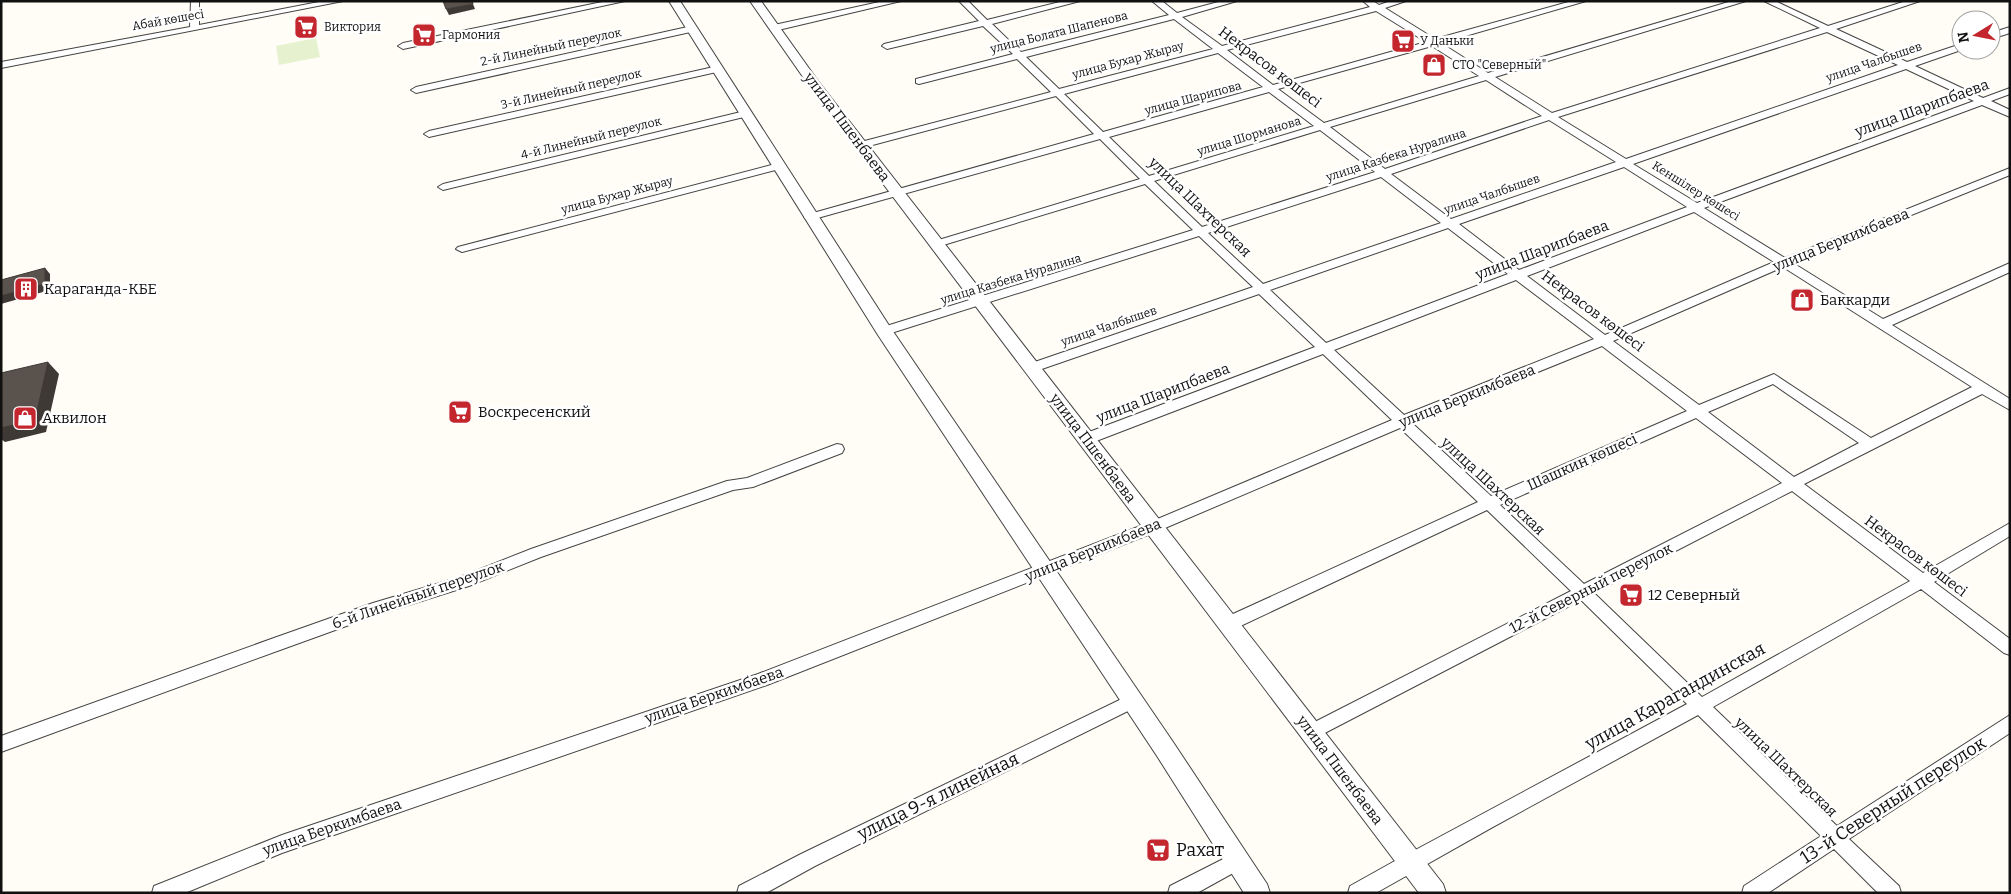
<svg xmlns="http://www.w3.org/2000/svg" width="2011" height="894" font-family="Bitter,serif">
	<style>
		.pitch { fill: #e6f2cf }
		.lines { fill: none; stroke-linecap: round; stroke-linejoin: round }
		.minor-casing { stroke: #444; stroke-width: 2 }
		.tertiary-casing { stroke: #444; stroke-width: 2 }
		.minor { fill: #fff; fill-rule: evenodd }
		.tertiary { fill: #fff; fill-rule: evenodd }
		.shaded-wall { fill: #3f3936 }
		.building { fill: #5a524d; stroke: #3f3936 }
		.labels { text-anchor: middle; stroke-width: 5; stroke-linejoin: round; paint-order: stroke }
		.far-street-label { font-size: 12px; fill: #111; stroke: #fff }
		.far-poi-label { font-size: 12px; fill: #111; stroke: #fff; text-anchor: start }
		.street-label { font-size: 15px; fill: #111; stroke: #fff }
		.poi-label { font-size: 15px; fill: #111; stroke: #fff; text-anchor: start }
		.near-street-label { font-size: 18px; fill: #111; stroke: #fff }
		.near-poi-label { font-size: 18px; fill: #111; stroke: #fff; text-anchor: start }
	</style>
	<rect width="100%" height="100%" fill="#fffdf5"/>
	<path class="pitch" d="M316 38 320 57 279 65 276 46Z"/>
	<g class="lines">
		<g class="minor-casing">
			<g id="minor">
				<path d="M191 1H199V25L324 1H343L1 68V62L190 27Z"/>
				<path d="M607 1H625L403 49 398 46 403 43Z"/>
				<path d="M884 1H901L774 31 770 28 774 25Z"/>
				<path d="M959 1H968L987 20 1064 1H1080L992 24 1021 52 1169 15 1152 1H1162L1177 13 1222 1H1237L1182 17 1222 46 1370 7 1363 1H1373L1379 5 1391 1H1406L1385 8 1435 39 1572 1H1586L1441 43 1488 73 1732 1H1746L1495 77 1552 113 1820 28 1764 1H1775L1828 26 1906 1H1920L1836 29 1907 62 1961 44V50L1915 66 1983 98 2010 88V94L1991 101 2010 110V117L1982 105 1704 208 1785 258 2010 168V175L1793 263 1883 319 2010 263V272L1892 325 2010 399V410L1982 394 1804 484 1923 573 2010 523V536L1934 582 2010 639V655L2004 653 1921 589 1713 707 1837 826 2010 715V733L1849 839 1899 886 1901 893H1878L1834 849 1768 893H1742L1744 886 1821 836 1698 715 1491 828 1376 893H1348L1350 886 1393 862 1687 704 1581 600 1317 737 1311 740 1305 737 1302 732 1305 727 1571 591 1487 510 1234 629 1228 631 1222 629 1220 624 1222 619 1478 502 1400 428 1158 531 767 685 282 853 185 893H152L154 886 282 835 758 674 1148 523 1392 420 1323 354 1091 443H1081L1079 439 1081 435 1315 347 1259 294 1036 371H1026L1025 368 1026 365 1253 287 1199 236 888 334H880L878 331 880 328 1193 230 1145 184 940 246H932L930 244 932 242 1140 179 1100 139 814 219H806L804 217 806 215 1094 134 1056 96 865 147H857L856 145 857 143 1051 92 1017 59 919 84 916 83V79L1013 54 983 26 887 49 882 46 884 44 979 21ZM1376 11 1426 42 1273 85 1227 50ZM1174 19 1213 49 1059 89 1026 57ZM1827 32 1898 65 1626 159 1558 117ZM1432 46 1479 76 1324 123 1278 89ZM1218 53 1263 87 1103 132 1064 94ZM1906 69 1974 101 1697 203 1633 164ZM1486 80 1542 116 1385 169 1330 127ZM1269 92 1314 126 1149 176 1109 137ZM1549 120 1616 162 1451 219 1391 174ZM1320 130 1375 172 1202 227 1154 181ZM1624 167 1687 207 1519 270 1459 224ZM1381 177 1441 223 1263 284 1208 233ZM1694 212 1774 262 1605 335 1527 276ZM1448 228 1508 274 1326 343 1270 290ZM1783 267 1972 387 1871 438 1774 374 1699 405 1613 341ZM1516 280 1594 339 1404 415 1334 350ZM1602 346 1687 411 1491 496 1412 423ZM1773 384 1859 443 1794 477 1708 412ZM1696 418 1782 483 1584 584 1500 505ZM1792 491 1910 581 1702 697 1594 593Z"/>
				<path d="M692 26 695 27V31L416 93 411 90 416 87Z"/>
				<path d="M2010 27V33L1991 39V33Z"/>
				<path d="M718 66 723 69 721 71 429 137 424 134 429 131Z"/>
				<path d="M745 111 750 114 748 116 443 190 438 187 443 184Z"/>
				<path d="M779 163 783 164 784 166 783 168 462 252 456 249 458 247Z"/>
				<path d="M837 444 842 445 844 449 842 453 753 487 733 490 541 557 469 586 374 616 280 650 1 752V736L274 638 373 603 460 577 531 549 727 481 747 478Z"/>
				<path d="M1132 694 1138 696 1140 701 1138 706 815 866 766 893H737L739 886 801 854Z"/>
				<path d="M1237 852 1244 855 1246 861 1244 867 1197 893H1168L1170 886Z"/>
			</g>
		</g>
		<g class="tertiary-casing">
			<g id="tertiary">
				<path d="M669 1H680L890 327 1173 742 1267 884 1270 893H1244L1157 756 878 335Z"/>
				<path d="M750 1H761L818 81 1443 884 1446 893H1419L810 87Z"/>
			</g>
		</g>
		<use href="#minor" class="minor"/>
		<use href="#tertiary" class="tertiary"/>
	</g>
	<g class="shaded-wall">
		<path d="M473 4 475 9 449 15 446 9Z"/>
		<path d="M45 268 50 274V290L1 304V296Z"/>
		<path d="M48 362 59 374 46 432 5 442 1 439V426Z"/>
	</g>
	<g class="building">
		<path d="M443 1H472L473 4 446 9Z"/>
		<path d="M45 268V284L1 296V280Z"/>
		<path d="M48 362 35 420 1 428V373Z"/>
	</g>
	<defs>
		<g id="supermarket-square" transform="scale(1.25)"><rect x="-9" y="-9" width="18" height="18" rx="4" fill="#c4262e" stroke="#fff"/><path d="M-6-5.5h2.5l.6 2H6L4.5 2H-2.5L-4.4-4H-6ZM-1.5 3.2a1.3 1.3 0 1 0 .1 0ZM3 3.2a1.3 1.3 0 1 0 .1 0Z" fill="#fff"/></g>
		<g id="shop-square" transform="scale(1.25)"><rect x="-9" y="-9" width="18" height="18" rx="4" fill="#c4262e" stroke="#fff"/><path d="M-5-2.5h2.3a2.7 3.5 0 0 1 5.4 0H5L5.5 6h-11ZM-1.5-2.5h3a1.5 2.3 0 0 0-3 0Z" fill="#fff"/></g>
		<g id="building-square" transform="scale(1.25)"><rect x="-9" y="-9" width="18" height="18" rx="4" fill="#c4262e" stroke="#fff"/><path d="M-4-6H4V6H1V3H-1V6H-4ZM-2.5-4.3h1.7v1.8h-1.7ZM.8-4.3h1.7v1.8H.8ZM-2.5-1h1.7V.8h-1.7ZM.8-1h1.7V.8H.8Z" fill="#fff"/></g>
	</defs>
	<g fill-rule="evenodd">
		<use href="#supermarket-square" x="306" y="27"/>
		<use href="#supermarket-square" x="424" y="35"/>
		<use href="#supermarket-square" x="1403" y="41"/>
		<use href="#shop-square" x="1434" y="65"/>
		<use href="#building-square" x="26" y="289"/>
		<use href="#shop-square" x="1802" y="300"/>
		<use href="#supermarket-square" x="460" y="412"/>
		<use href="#shop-square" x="25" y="418"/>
		<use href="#supermarket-square" x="1631" y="595"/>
		<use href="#supermarket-square" x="1158" y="850"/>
	</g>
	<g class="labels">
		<g class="far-street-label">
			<text transform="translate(168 20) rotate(-10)" y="4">Абай көшесі</text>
			<text transform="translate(1059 32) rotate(-14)" y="4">улица Болата Шапенова</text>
			<text transform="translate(551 47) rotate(-12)" y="4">2-й Линейный переулок</text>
			<text transform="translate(1128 60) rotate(-15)" y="4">улица Бухар Жырау</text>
			<text transform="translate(1874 62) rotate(-19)" y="4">улица Чалбышев</text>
			<text transform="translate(571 89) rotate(-13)" y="4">3-й Линейный переулок</text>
			<text transform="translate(1193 98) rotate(-15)" y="4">улица Шарипова</text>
			<text transform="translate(1249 136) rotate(-17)" y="4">улица Шорманова</text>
			<text transform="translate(591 138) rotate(-14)" y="4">4-й Линейный переулок</text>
			<text transform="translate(1396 155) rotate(-18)" y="4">улица Казбека Нуралина</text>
			<text transform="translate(1696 191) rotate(32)" y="4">Кеншілер көшесі</text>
			<text transform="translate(1492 194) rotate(-19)" y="4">улица Чалбышев</text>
			<text transform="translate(617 195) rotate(-15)" y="4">улица Бухар Жырау</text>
			<text transform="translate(1011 279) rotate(-17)" y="4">улица Казбека Нуралина</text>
			<text transform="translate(1109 326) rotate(-19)" y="4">улица Чалбышев</text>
		</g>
		<g class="far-poi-label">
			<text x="324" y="31">Виктория</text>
			<text x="442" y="39">Гармония</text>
			<text x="1420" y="45">У Даньки</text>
			<text x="1452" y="69">СТО "Северный"</text>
		</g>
		<g class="street-label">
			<text transform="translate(1270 67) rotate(37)" y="5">Некрасов көшесі</text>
			<text transform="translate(1922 108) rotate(-20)" y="5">улица Шарипбаева</text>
			<text transform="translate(847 127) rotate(53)" y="5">улица Пшенбаева</text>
			<text transform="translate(1200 207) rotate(44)" y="5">улица Шахтерская</text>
			<text transform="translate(1841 240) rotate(-22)" y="5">улица Беркимбаева</text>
			<text transform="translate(1542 250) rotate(-21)" y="5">улица Шарипбаева</text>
			<text transform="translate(1593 311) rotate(37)" y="5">Некрасов көшесі</text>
			<text transform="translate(1163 393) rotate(-21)" y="5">улица Шарипбаева</text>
			<text transform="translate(1467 396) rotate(-22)" y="5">улица Беркимбаева</text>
			<text transform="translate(1093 448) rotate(53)" y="5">улица Пшенбаева</text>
			<text transform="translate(1582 462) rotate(-24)" y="5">Шашкин көшесі</text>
			<text transform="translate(1493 486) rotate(43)" y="5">улица Шахтерская</text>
			<text transform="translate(1093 550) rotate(-22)" y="5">улица Беркимбаева</text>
			<text transform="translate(1916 556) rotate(37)" y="5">Некрасов көшесі</text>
			<text transform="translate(1591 588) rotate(-27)" y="5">12-й Северный переулок</text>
			<text transform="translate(418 595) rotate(-19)" y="5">6-й Линейный переулок</text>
			<text transform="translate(714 695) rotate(-19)" y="5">улица Беркимбаева</text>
			<text transform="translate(1786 767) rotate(44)" y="5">улица Шахтерская</text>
			<text transform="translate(1340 770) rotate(53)" y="5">улица Пшенбаева</text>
			<text transform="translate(332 827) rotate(-19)" y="5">улица Беркимбаева</text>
		</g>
		<g class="poi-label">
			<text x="44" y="294">Караганда-КБЕ</text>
			<text x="1820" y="305">Баккарди</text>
			<text x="478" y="417">Воскресенский</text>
			<text x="42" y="423">Аквилон</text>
			<text x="1648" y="600">12 Северный</text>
		</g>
		<g class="near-street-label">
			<text transform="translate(1675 696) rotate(-29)" y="6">улица Карагандинская</text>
			<text transform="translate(938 796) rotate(-26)" y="6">улица 9-я линейная</text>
			<text transform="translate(1893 800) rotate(-33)" y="6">13-й Северный переулок</text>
		</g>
		<g class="near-poi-label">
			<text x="1176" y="856">Рахат</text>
		</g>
	</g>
	<rect width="2011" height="894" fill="none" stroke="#111111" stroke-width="5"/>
	<g transform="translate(1976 35) rotate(260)"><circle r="24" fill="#ffffff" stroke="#a0a0a0"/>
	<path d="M0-4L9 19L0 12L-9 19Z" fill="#c4262e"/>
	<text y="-8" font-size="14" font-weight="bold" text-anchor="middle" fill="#111111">N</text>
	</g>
</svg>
